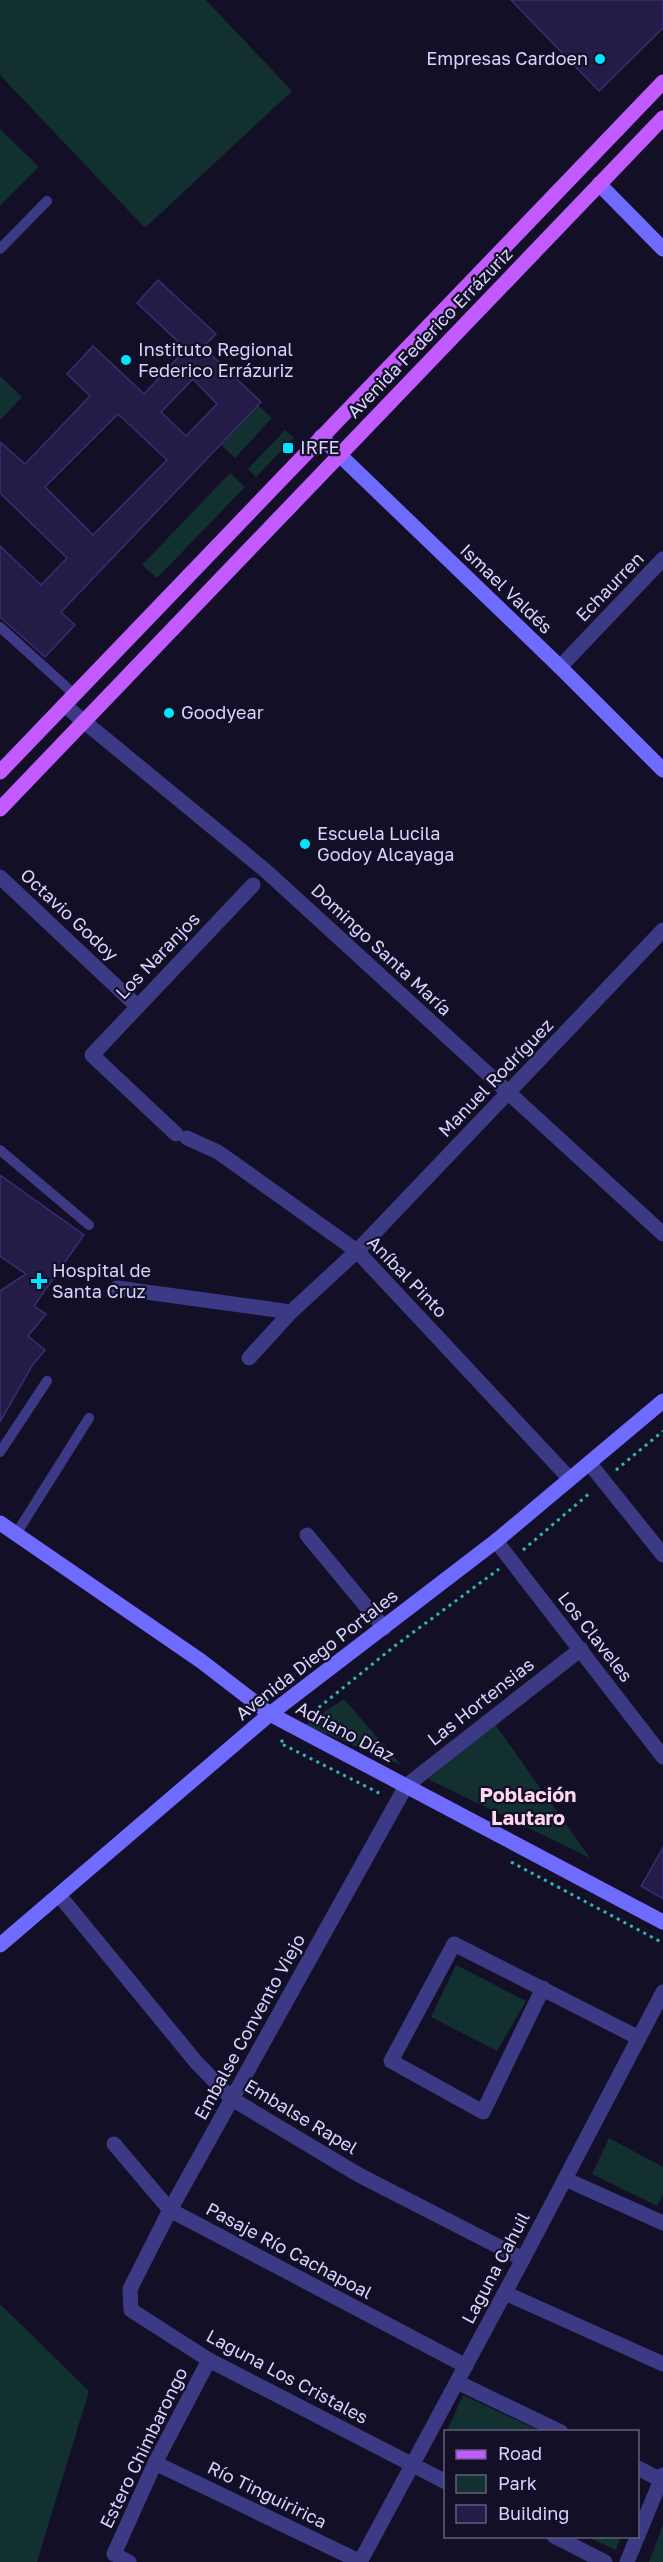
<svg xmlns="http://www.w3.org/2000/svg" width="663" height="2562" font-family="'Golos Text',sans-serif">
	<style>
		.green { fill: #12302f }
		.building { fill: #241b47; stroke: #3b2d73; stroke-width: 1.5; fill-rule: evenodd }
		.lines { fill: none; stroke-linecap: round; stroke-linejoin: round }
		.path { stroke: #2fb8b0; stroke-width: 3; stroke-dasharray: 3 4.5; stroke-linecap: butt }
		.lane { stroke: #3d3a85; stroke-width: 10 }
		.street { stroke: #3d3a85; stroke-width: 15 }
		.secondary { stroke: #6f6bff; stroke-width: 15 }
		.primary { stroke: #c25bff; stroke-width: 15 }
		.poi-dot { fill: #00e5ff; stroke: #130f26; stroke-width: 2 }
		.labels { text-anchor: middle; stroke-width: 4.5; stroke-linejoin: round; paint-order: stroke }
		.poi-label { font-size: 18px; fill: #d9d4ff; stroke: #130f26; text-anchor: start }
		.street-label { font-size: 18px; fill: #d9d4ff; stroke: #130f26 }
		.neighbourhood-label { font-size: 20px; font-weight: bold; fill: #ffd6f0; stroke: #130f26 }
	</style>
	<rect width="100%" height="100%" fill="#130f26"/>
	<g class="green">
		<path d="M0 0H206L292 91 145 228 0 75Z"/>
		<path d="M0 129 39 167 0 206Z"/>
		<path d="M0 376 22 397 0 420Z"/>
		<path d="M258 405 272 418 235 458 221 445Z"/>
		<path d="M285 430 294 438 256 477 248 469Z"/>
		<path d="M230 473 245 487 157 578 142 565Z"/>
		<path d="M344 1699 401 1765 305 1725Z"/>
		<path d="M495 1724 590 1858 428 1779Z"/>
		<path d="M456 1965 526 2001 497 2051 431 2017Z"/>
		<path d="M609 2138 663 2167V2195L657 2206 592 2174Z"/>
		<path d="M0 2304 89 2391 37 2562H0Z"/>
		<path d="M463 2395 540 2431H447Z"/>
		<path d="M663 2525V2562H649Z"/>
		<path d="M587 2537 621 2536V2537L616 2550Z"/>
	</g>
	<g class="building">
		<path d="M511 0H663V28L599 91Z"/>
		<path d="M158 280 216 334 203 347 261 402 61 612 75 625 45 657 0 617V546L41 585 67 558 0 493V442L25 464 90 396 67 374 93 346 144 394 186 349 137 303ZM193 379 217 404 186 436 161 412ZM118 414 167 460 93 535 45 487Z"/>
		<path d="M0 1175 84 1235 34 1306 46 1314 28 1336 45 1350 32 1366 0 1422V1291L26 1274 0 1256Z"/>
		<path d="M663 1848V1899L641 1886Z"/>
	</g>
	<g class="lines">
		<g class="path">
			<path d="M616 1470 663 1431"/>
			<path d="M523 1550 591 1492"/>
			<path d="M307 1717 396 1645 499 1569"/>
			<path d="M283 1740 280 1743 383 1795"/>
			<path d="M511 1862 663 1943"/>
		</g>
		<g class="lane">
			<path d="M0 249 47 201"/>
			<path d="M0 627 74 694"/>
			<path d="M0 1150 89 1225"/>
			<path d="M0 1452 47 1381"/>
			<path d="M16 1534 89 1418"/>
		</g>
		<g class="street">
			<path d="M560 667 663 559"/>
			<path d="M64 705 266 871 663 1234"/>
			<path d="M0 877 137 1006"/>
			<path d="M176 1134 92 1055 253 885"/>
			<path d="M187 1138 218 1152 357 1251 570 1479"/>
			<path d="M117 1288 291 1312"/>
			<path d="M249 1358 291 1312 357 1251 663 930"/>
			<path d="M590 1464 663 1555"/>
			<path d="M307 1535 384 1628"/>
			<path d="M496 1541 663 1757"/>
			<path d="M59 1895 196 2062 232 2099 359 2175 523 2259"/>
			<path d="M543 1988 483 2112 391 2061 454 1944 639 2038"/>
			<path d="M114 2144 170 2210 466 2366"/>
			<path d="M565 2179 663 2223"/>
			<path d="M505 2293 663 2364"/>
			<path d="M457 2382 561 2432"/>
			<path d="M155 2463 361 2562"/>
			<path d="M638 2468 663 2481"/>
			<path d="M446 2482 209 2360 131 2310 130 2289 170 2210 406 1786 581 1649"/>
			<path d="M554 2536 605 2562"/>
			<path d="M129 2562 114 2554 155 2463 209 2360"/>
			<path d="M360 2562 523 2259 663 1992"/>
			<path d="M627 2562 663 2475"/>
		</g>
		<g class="secondary">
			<path d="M599 184 663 249"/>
			<path d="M321 437 560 667 663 770"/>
			<path d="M0 1523 201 1661 270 1714 663 1922"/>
			<path d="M0 1945 270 1714 496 1541 663 1401"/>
		</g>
		<g class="primary">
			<path d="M0 772 663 82"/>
			<path d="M0 809 663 118"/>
		</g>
	</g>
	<g class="poi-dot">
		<circle cx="600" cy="59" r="6"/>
		<circle cx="126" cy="360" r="6"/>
		<rect x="282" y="442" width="12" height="12" rx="3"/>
		<circle cx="169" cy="713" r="6"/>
		<circle cx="305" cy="844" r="6"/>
		<path d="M36 1272h6v6h6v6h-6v6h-6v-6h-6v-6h6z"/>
	</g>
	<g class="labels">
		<g class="poi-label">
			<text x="588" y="65" text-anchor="end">Empresas Cardoen</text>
			<text x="138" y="356">Instituto Regional<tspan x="138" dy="21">Federico Errázuriz</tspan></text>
			<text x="300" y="454">IRFE</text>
			<text x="181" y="719">Goodyear</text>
			<text x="317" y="840">Escuela Lucila<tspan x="317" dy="21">Godoy Alcayaga</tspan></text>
			<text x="52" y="1277">Hospital de<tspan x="52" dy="21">Santa Cruz</tspan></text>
		</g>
		<g class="street-label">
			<text transform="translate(430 333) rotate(-46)" y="6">Avenida Federico Errázuriz</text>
			<text transform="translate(610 587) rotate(-46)" y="6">Echaurren</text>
			<text transform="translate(506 589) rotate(44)" y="6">Ismael Valdés</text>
			<text transform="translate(69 915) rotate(43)" y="6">Octavio Godoy</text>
			<text transform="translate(381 950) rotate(43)" y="6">Domingo Santa María</text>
			<text transform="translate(158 956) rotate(-46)" y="6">Los Naranjos</text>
			<text transform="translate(496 1078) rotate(-46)" y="6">Manuel Rodríguez</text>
			<text transform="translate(407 1277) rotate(46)" y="6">Aníbal Pinto</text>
			<text transform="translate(595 1637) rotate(52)" y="6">Los Claveles</text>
			<text transform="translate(317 1655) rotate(-38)" y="6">Avenida Diego Portales</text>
			<text transform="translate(481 1702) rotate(-38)" y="6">Las Hortensias</text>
			<text transform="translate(345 1732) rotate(28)" y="6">Adriano Díaz</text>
			<text transform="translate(250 2027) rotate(-61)" y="6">Embalse Convento Viejo</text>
			<text transform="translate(301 2117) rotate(31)" y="6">Embalse Rapel</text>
			<text transform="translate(289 2251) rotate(28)" y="6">Pasaje Río Cachapoal</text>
			<text transform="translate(496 2268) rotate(-62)" y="6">Laguna Cahuil</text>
			<text transform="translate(287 2377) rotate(28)" y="6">Laguna Los Cristales</text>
			<text transform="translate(144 2448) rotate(-64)" y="6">Estero Chimbarongo</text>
			<text transform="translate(267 2495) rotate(26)" y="6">Río Tinguiririca</text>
		</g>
		<g class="neighbourhood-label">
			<text x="528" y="1802">Población<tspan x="528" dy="23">Lautaro</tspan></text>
		</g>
	</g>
	<rect x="444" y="2430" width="195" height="108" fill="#130f26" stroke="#625e7d" stroke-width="1.5"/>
	<rect x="456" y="2450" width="30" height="9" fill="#c25bff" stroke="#625e7d" stroke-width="1.5"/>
	<text x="498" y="2460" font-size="18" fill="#d9d4ff">Road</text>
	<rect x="456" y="2475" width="30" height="18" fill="#12302f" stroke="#625e7d" stroke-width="1.5"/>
	<text x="498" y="2490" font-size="18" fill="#d9d4ff">Park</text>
	<rect x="456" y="2505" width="30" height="18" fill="#241b47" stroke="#625e7d" stroke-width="1.5"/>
	<text x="498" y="2520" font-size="18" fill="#d9d4ff">Building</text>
</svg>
